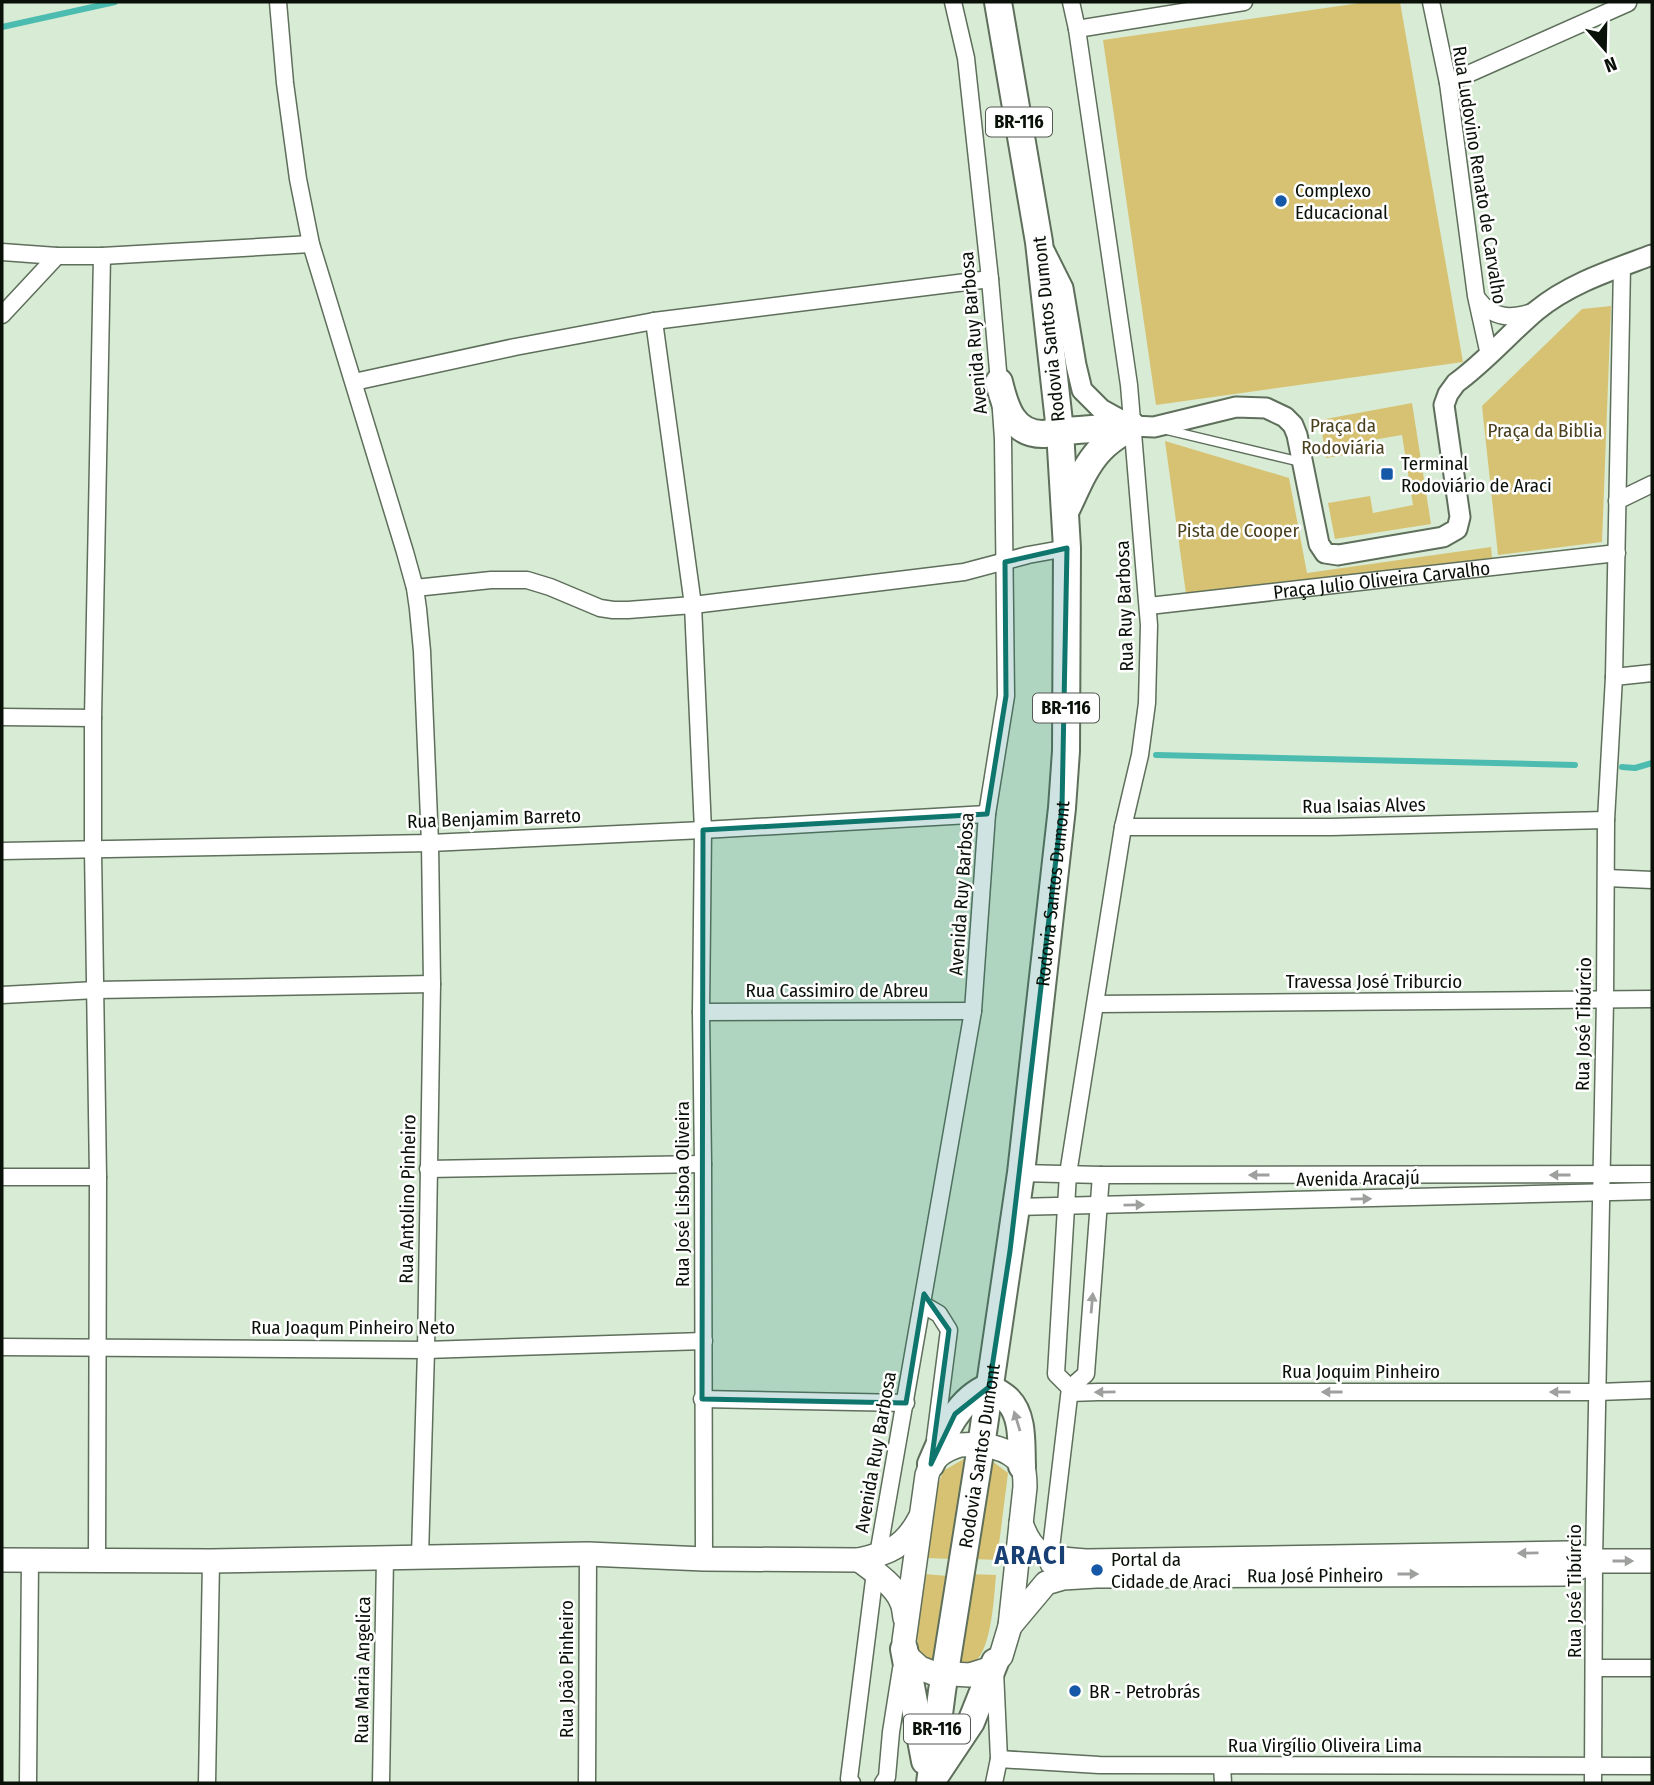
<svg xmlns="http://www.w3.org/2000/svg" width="1654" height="1785" font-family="'Fira Sans Condensed',sans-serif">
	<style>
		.green { fill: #d7c273 }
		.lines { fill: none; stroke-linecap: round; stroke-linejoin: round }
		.stream { stroke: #4cbcb1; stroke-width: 6 }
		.service-casing { stroke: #5e6f5b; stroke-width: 11 }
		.minor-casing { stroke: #5e6f5b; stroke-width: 19 }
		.tertiary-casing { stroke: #5e6f5b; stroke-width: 23 }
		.secondary-casing { stroke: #5e6f5b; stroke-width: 26 }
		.trunk-casing { stroke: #5e6f5b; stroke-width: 30 }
		.service { stroke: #fff; stroke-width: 8 }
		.minor { stroke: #fff; stroke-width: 16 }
		.tertiary { stroke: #fff; stroke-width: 19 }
		.secondary { stroke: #fff; stroke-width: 23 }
		.trunk { stroke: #fff; stroke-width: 26 }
		.oneway { fill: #9da09d }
		.marked { fill: #0f766e; fill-opacity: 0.2; stroke: #0f766e; stroke-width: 5; stroke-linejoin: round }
		.poi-dot { fill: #1558a8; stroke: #fff; stroke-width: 2.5 }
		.labels { text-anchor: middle; stroke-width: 5; stroke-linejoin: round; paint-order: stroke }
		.shield { fill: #fff; stroke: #545853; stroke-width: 2 }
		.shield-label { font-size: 18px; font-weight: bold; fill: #0a1109 }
		.street-label { font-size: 19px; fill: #0a1109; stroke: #fff }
		.poi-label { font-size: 19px; fill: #0a1109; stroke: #fff; text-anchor: start }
		.park-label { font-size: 19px; fill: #493f1d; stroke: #fff }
		.district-label { font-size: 26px; font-weight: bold; letter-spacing: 2px; fill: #184074; stroke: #fff }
	</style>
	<rect width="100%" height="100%" fill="#d8ebd4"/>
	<g class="green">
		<path d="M1367 2H1400L1463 362 1156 405 1103 40Z"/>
		<path d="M1611 306 1602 542 1498 555 1482 406 1582 309Z"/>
		<path d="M1412 403 1431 524 1335 539 1328 503 1370 496 1373 513 1413 505 1402 435 1361 442 1362 452 1326 458 1320 420Z"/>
		<path d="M1165 441 1289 478 1307 573 1491 547 1492 558 1187 601Z"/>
		<path d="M969 1456 951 1559 926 1558 936 1491 943 1471Z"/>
		<path d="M988 1458 1008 1473 997 1560 974 1559Z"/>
		<path d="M924 1574 948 1576 937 1665 921 1657C912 1634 921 1598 924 1574Z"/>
		<path d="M969 1574 996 1575C994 1595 992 1659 969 1665 965 1666 961 1665 957 1665Z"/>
	</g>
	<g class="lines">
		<g class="stream">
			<path d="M2 27 115 2"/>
			<path d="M1156 755 1575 765"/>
			<path d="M1622 767 1635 768 1652 763"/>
		</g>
		<g class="service-casing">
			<path id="service" d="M1167 430 1301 462"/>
		</g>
		<g class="minor-casing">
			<g id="minor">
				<path d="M278 2 285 83 298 179 311 244 405 552 415 588 418 609 422 651 430 843 432 984 426 1350 420 1556"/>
				<path d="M1431 2 1448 83 1476 296 1489 355"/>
				<path d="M1077 29 1244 2"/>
				<path d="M1448 83 1628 3"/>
				<path d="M2 252 57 256H102L311 244"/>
				<path d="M1477 298C1493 320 1512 319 1535 311"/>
				<path d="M2 315 57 256"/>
				<path d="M654 321 693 605 703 830 701 1012 703 1164 704 1559"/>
				<path d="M354 382 515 347 654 321 990 279"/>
				<path d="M1617 501 1652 484"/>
				<path d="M415 588 491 580H527L550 587 600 608 613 610H628L693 605 964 572 1028 555 1067 548"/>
				<path id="s1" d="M1149 606 1617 553"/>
				<path d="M1614 677 1652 673"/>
				<path d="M2 717 93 718"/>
				<path d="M1123 827H1331L1606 820"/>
				<path d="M2 851 430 843 703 830 987 814"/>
				<path d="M1607 878 1652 880"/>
				<path d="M2 995 96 990 432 984"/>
				<path d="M1096 1004 1652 999"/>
				<path d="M701 1012 973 1011"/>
				<path d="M428 1169 703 1164"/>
				<path d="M1021 1173 1101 1175 1652 1174"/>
				<path d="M2 1177H98"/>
				<path d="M1016 1207 1652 1191"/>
				<path d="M922 1304 939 1314 949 1330 935 1439"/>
				<path d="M2 1347 426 1350 704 1341"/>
				<path d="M1070 1388 1056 1374 1068 1174 1123 827 1140 755 1147 703 1149 625 1129 385 1077 29 1071 2"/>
				<path d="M1070 1393 1098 1392H1598L1652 1390"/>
				<path d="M702 1399 906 1403"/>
				<path d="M97 1561 98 1177 93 850V718L102 256"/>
				<path d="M1049 1565 1070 1388 1086 1374 1101 1175"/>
				<path d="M1594 1668H1652"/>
				<path d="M999 1759 1099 1765 1652 1766"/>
				<path d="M1222 1766 1223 1783"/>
				<path d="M28 1783 30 1560"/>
				<path d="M207 1783 211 1561"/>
				<path d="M381 1783 385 1558"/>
				<path d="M587 1783 588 1554"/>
				<path d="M852 1783 849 1779 875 1572 973 1011 987 814 1006 696 1003 439 999 382 990 279 966 58 953 2"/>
				<path d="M883 1783 887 1777 891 1732 901 1669"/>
				<path d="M994 1783 999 1759 995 1671"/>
				<path d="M1593 1783 1594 1561 1605 1000 1606 820 1614 677 1622 266"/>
			</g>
		</g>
		<g class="tertiary-casing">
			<path id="tertiary" d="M1045 252 1063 288 1076 365 1082 390 1101 409 1132 426 1154 427 1236 407 1266 408 1285 417 1293 425 1297 435 1319 544 1325 553 1338 555 1443 537 1457 529 1460 517 1444 405 1448 394 1456 383C1485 362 1509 334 1536 311 1570 283 1612 270 1652 255"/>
		</g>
		<g class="secondary-casing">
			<g id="secondary">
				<path d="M960 1445C980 1443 1009 1446 1022 1465 1025 1471 1025 1481 1025 1487L1010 1626 1001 1656 989 1669 970 1675 933 1673 920 1668 909 1658 904 1649V1641L927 1475C932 1458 943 1450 960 1445Z"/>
				<path d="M1021 1523C1034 1561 1051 1558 1087 1561L1569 1553 1594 1561H1652"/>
				<path d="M2 1560 211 1561 588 1554 704 1559 859 1560C889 1553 905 1547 920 1518"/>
				<path d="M859 1560C872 1570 895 1585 901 1601 904 1606 904 1613 905 1618"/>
				<path id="s2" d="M1010 1626 1046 1583 1063 1578 1096 1576 1565 1574 1594 1561"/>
			</g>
		</g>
		<g class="trunk-casing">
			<g id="trunk">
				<path d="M999 382C1005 407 1013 435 1044 434 1052 433 1059 431 1066 431 1088 429 1110 428 1132 426"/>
				<path d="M1067 508C1077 487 1085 466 1100 450 1109 440 1121 433 1132 426"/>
				<path d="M989 1387C995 1391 1003 1395 1008 1400 1024 1416 1021 1445 1022 1466"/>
				<path d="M931 1464C944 1434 957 1400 989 1387"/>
				<path d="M904 1649 925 1761"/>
				<path d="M931 1782 971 1722 995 1662"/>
				<path id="s3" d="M930 1783 942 1691 981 1446 1021 1173 1062 808 1066 751 1067 548 1060 431 1039 242 998 2"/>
			</g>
		</g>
		<use href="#service" class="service"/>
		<use href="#minor" class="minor"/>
		<use href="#tertiary" class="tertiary"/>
		<use href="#secondary" class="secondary"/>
		<use href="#trunk" class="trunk"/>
	</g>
	<defs><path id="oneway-solid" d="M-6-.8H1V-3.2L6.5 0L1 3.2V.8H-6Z" transform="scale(1.75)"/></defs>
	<g class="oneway">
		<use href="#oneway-solid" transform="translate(1259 1175) rotate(-180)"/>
		<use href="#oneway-solid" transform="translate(1560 1175) rotate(-180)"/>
		<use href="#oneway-solid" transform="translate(1361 1199) rotate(-1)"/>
		<use href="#oneway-solid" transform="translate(1134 1205) rotate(-1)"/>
		<use href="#oneway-solid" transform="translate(1092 1303) rotate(-85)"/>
		<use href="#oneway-solid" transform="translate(1105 1392) rotate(179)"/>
		<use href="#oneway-solid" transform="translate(1332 1392) rotate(-180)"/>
		<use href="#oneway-solid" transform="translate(1560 1392) rotate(-180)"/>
		<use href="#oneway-solid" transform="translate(1017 1421) rotate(-107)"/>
		<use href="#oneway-solid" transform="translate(1528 1553) rotate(179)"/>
		<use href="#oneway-solid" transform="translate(1623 1561)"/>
		<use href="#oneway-solid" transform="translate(1408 1574)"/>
	</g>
	<path class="marked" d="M1067 548 1062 808 1010 1251 989 1387 955 1414 931 1464 949 1330 924 1294 906 1403 702 1399 703 830 987 814 1006 696 1005 562Z"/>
	<g class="poi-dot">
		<circle cx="1281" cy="201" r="7"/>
		<rect x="1380" y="467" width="14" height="14" rx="3.5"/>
		<circle cx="1097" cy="1570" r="7"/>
		<circle cx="1075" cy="1691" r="7"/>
	</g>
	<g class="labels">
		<g class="shield">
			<rect x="986" y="107.5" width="66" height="29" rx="5"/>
			<rect x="1033" y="693.5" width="66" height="29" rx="5"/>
			<rect x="904" y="1714.5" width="66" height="29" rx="5"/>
		</g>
		<g class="shield-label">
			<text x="1019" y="128">BR-116</text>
			<text x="1066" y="714">BR-116</text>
			<text x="937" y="1735">BR-116</text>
		</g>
		<g class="street-label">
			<text transform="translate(1480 175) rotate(81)" y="7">Rua Ludovino Renato de Carvalho</text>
			<text transform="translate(1048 329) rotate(-96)" y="7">Rodovia Santos Dumont</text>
			<text transform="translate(973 333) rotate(-95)" y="7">Avenida Ruy Barbosa</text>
			<text dy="7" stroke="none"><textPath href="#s1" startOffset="234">Praça Julio Oliveira Carvalho</textPath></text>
			<text transform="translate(1124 606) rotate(-92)" y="7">Rua Ruy Barbosa</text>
			<text transform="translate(1364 805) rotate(-1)" y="7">Rua Isaias Alves</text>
			<text transform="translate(494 818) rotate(-2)" y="7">Rua Benjamim Barreto</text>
			<text transform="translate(961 894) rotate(-86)" y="7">Avenida Ruy Barbosa</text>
			<text dy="7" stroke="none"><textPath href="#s3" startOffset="898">Rodovia Santos Dumont</textPath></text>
			<text x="1374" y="988">Travessa José Triburcio</text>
			<text x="837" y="997">Rua Cassimiro de Abreu</text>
			<text transform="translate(1583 1024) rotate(-89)" y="7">Rua José Tibúrcio</text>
			<text transform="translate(1358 1178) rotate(-1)" y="7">Avenida Aracajú</text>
			<text transform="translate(682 1194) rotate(-90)" y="7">Rua José Lisboa Oliveira</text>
			<text transform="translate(407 1199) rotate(-89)" y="7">Rua Antolino Pinheiro</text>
			<text x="353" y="1334">Rua Joaqum Pinheiro Neto</text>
			<text x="1361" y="1378">Rua Joquim Pinheiro</text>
			<text transform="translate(875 1452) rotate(-80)" y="7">Avenida Ruy Barbosa</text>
			<text dy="7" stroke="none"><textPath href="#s3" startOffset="331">Rodovia Santos Dumont</textPath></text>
			<text dy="7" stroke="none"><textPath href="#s2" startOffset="326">Rua José Pinheiro</textPath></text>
			<text transform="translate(1574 1591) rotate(-90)" y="7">Rua José Tibúrcio</text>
			<text transform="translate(566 1669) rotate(-90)" y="7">Rua João Pinheiro</text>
			<text transform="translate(362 1670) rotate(-89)" y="7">Rua Maria Angelica</text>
			<text x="1325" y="1752">Rua Virgílio Oliveira Lima</text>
		</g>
		<g class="poi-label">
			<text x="1295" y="197">Complexo<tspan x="1295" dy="22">Educacional</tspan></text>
			<text x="1401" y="470">Terminal<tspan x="1401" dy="22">Rodoviário de Araci</tspan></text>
			<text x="1111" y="1566">Portal da<tspan x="1111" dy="22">Cidade de Araci</tspan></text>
			<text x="1089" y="1698">BR - Petrobrás</text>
		</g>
		<g class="park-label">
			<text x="1343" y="432">Praça da<tspan x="1343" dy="22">Rodoviária</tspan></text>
			<text x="1545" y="437">Praça da Biblia</text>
			<text x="1238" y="537">Pista de Cooper</text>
		</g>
		<g class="district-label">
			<text x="1031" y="1564">ARACI</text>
		</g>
	</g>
	<rect width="1654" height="1785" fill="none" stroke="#0a1109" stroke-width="7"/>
	<g transform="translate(1605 49) rotate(160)" stroke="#ffffff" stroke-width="5" paint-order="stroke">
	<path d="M0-5L12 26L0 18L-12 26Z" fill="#0a1109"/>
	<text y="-10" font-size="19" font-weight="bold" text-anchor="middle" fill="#0a1109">N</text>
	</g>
</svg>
